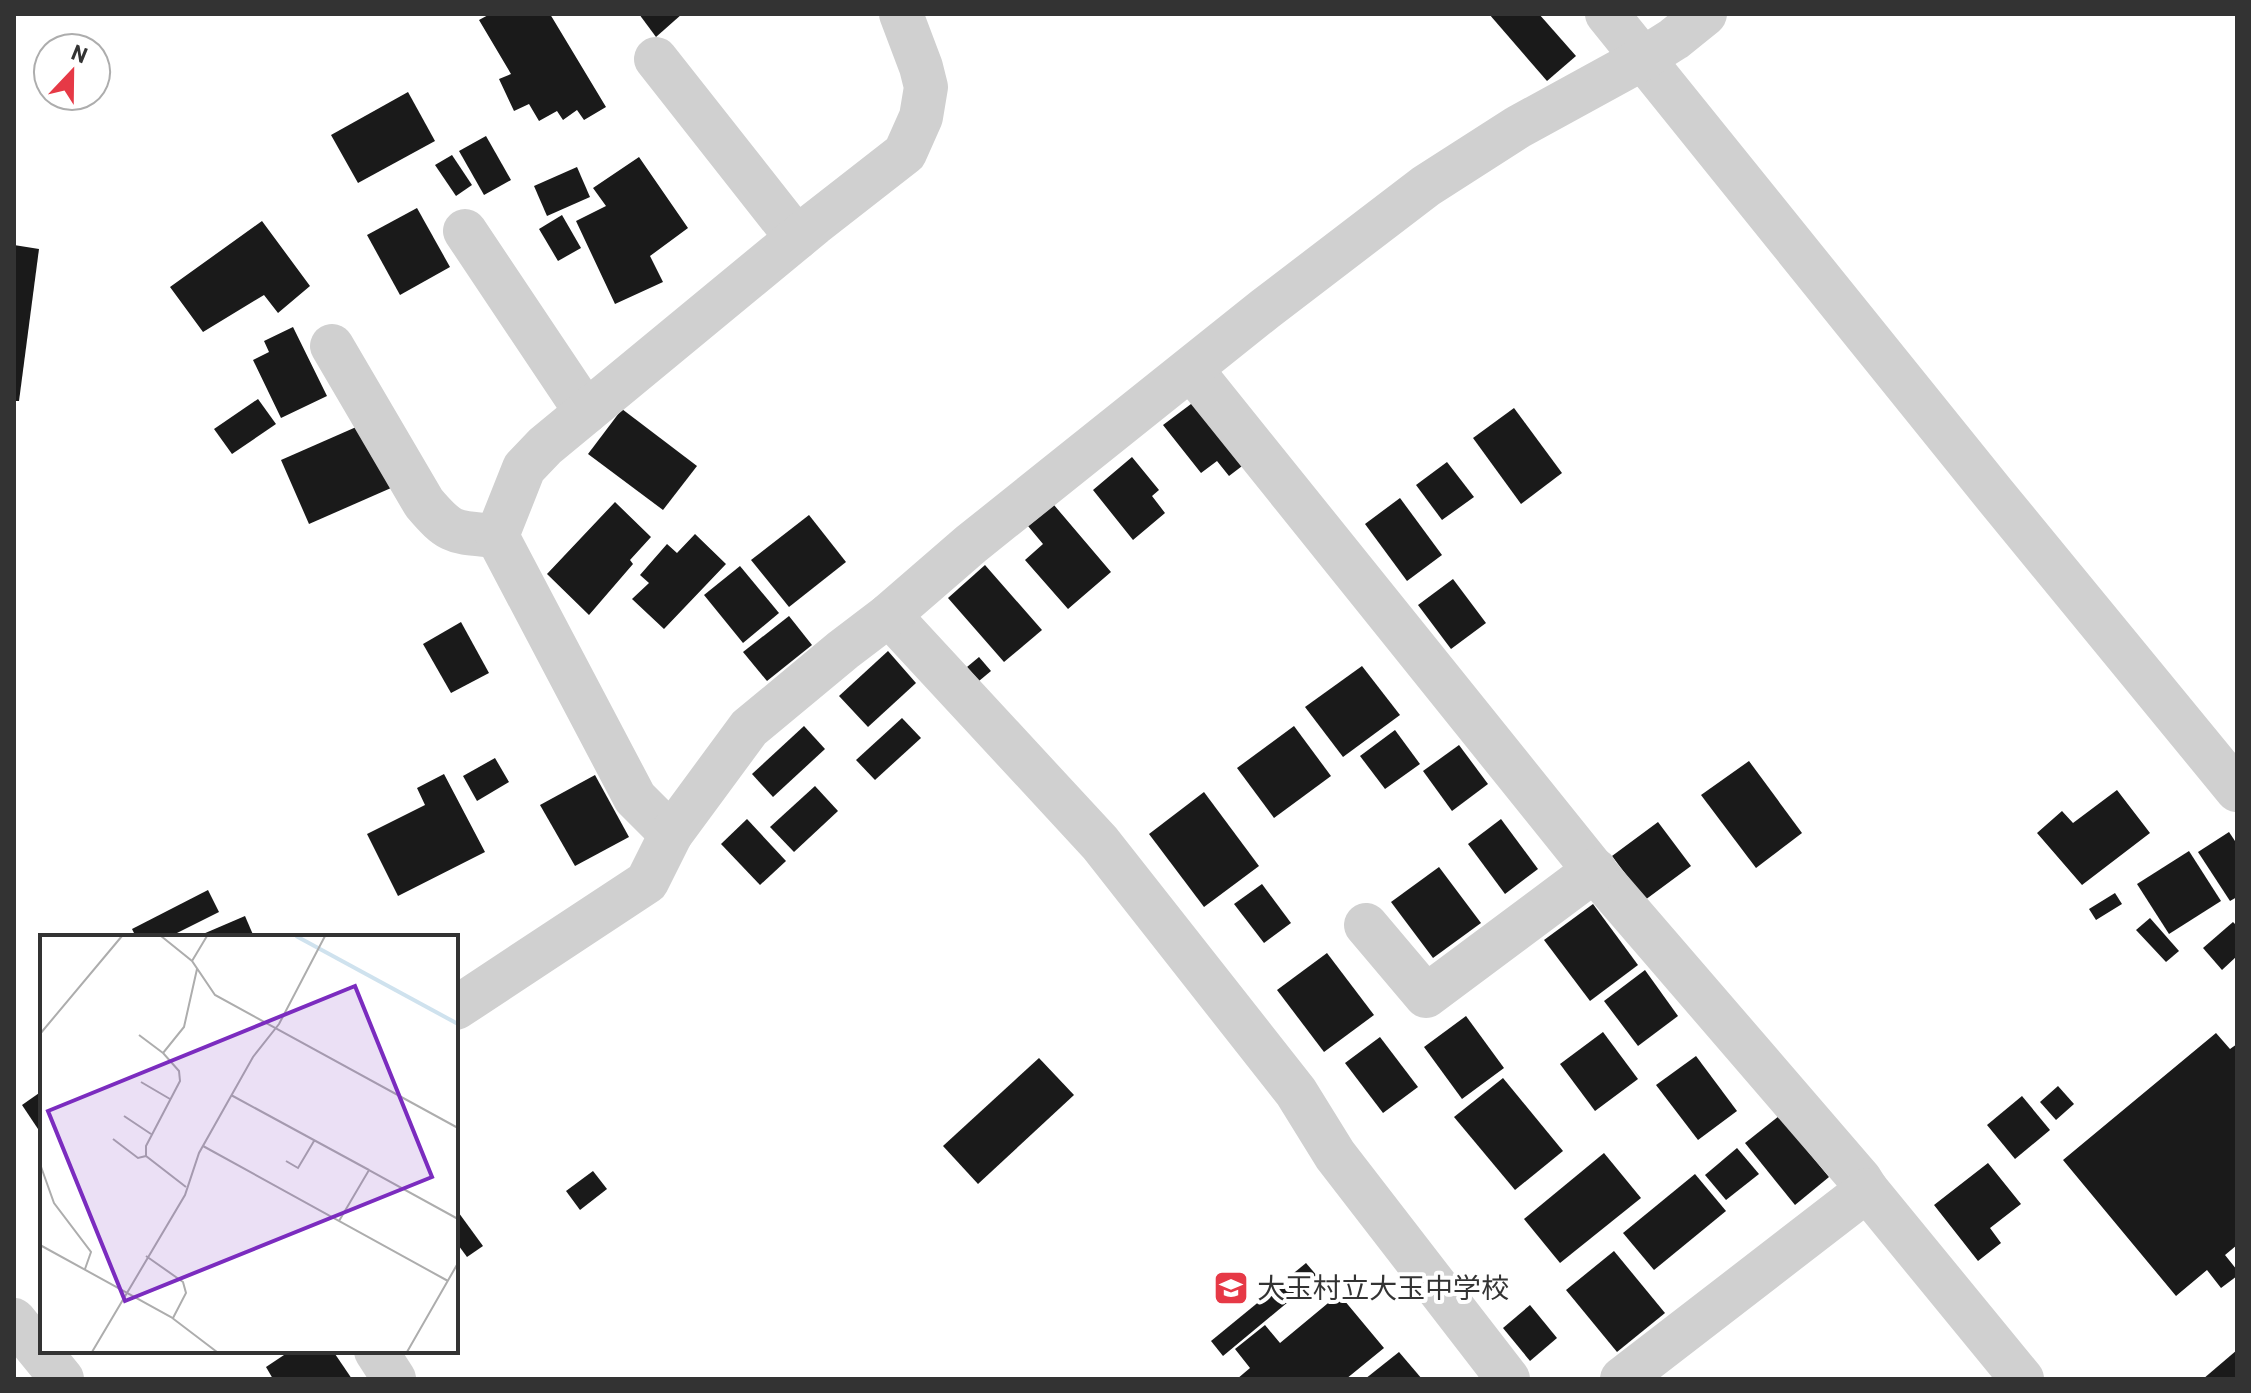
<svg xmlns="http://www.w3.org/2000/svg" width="2251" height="1393" font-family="Barlow,'Noto Sans JP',sans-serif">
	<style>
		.building { fill: #1a1a1a }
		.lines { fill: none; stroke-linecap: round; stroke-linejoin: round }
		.minor { stroke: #d0d0d0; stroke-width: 44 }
		.labels { text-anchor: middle; stroke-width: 8; stroke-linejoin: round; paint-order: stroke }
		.poi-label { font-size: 28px; fill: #333; stroke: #fff; text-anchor: start }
		.inset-river { fill: none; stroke: #cfe2ee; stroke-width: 4 }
		.inset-road { fill: none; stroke: #adadad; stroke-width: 2 }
		.view { fill: #7b2cbf; fill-opacity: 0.15; stroke: #7b2cbf; stroke-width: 4 }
		.inset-edge { fill: none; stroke: #333; stroke-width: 4 }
	</style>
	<rect width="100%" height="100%" fill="#fff"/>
	<g class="building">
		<path d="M490 14H550L606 107 584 120 577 110 563 120 557 111 539 121 529 104 514 111 499 79 511 74 479 20Z"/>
		<path d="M639 14H682L656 37Z"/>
		<path d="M1489 14H1539L1576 56 1547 81Z"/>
		<path d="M408 92 435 141 358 183 331 135Z"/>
		<path d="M486 136 511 180 484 195 459 151Z"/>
		<path d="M452 155 472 185 456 196 435 165Z"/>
		<path d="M639 157 688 228 650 256 663 282 615 304 576 221 606 206 593 188Z"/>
		<path d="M577 167 590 197 547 216 534 186Z"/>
		<path d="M417 208 450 267 400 295 367 235Z"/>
		<path d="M562 215 581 248 558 261 539 229Z"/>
		<path d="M262 221 310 286 278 313 264 295 203 332 170 287Z"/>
		<path d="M14 245 39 249 19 401H14Z"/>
		<path d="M293 327 327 396 281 418 253 360 269 352 264 341Z"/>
		<path d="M1199 398 1250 460 1229 476 1217 461 1201 473 1163 425Z"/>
		<path d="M258 399 276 424 232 454 214 429Z"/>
		<path d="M1514 408 1562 473 1521 504 1473 438Z"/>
		<path d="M622 409 697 466 663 510 588 454Z"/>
		<path d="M363 424 391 488 309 524 281 460Z"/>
		<path d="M1132 457 1159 490 1152 496 1165 513 1133 540 1093 490Z"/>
		<path d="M1447 462 1474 497 1442 520 1416 485Z"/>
		<path d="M1400 498 1442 555 1407 581 1365 524Z"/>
		<path d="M615 502 651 537 630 560 633 564 589 615 547 574Z"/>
		<path d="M1054 505 1111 572 1068 609 1025 560 1043 544 1028 526Z"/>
		<path d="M809 515 846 562 789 607 751 560Z"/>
		<path d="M695 534 726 564 664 629 632 599 649 583 640 575 667 544 677 553Z"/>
		<path d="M985 565 1042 630 1004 662 948 598Z"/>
		<path d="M740 566 779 613 743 643 704 595Z"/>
		<path d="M1453 579 1486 623 1451 649 1418 605Z"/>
		<path d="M789 616 812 645 767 681 743 652Z"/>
		<path d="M461 622 489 673 451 693 423 644Z"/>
		<path d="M888 651 916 683 868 727 839 696Z"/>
		<path d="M979 657 991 671 979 681 967 667Z"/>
		<path d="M1362 666 1400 715 1343 757 1305 707Z"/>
		<path d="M902 718 921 738 875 780 856 760Z"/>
		<path d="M804 726 825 749 773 797 752 774Z"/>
		<path d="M1294 726 1331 776 1274 818 1237 768Z"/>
		<path d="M1395 730 1420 764 1385 789 1360 756Z"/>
		<path d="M1459 745 1488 784 1452 811 1423 771Z"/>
		<path d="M495 758 509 782 477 801 463 776Z"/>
		<path d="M1749 761 1802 833 1756 868 1701 795Z"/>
		<path d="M444 774 485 852 398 896 367 834 425 805 417 788Z"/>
		<path d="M595 775 629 837 575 866 540 805Z"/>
		<path d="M815 786 838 811 794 852 770 827Z"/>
		<path d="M2117 790 2150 833 2082 885 2037 833 2062 811 2073 823Z"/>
		<path d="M1204 792 1259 866 1204 907 1149 834Z"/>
		<path d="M747 819 786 861 760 885 721 844Z"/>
		<path d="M1501 819 1538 869 1505 894 1468 844Z"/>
		<path d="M1658 822 1691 866 1645 900 1612 856Z"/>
		<path d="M2229 832 2237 844V897L2230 901 2198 852Z"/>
		<path d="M2189 851 2221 901 2169 934 2137 884Z"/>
		<path d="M1439 867 1481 923 1433 958 1391 902Z"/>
		<path d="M1262 884 1291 923 1264 943 1234 904Z"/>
		<path d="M208 890 219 912 169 937H136L132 929Z"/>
		<path d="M2115 893 2122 904 2096 920 2089 909Z"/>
		<path d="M1593 904 1638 965 1590 1001 1544 940Z"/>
		<path d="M245 916 254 937H196Z"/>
		<path d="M2150 918 2179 951 2166 962 2136 930Z"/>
		<path d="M2233 922 2237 926V956L2222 970 2203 948Z"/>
		<path d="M1327 953 1374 1015 1324 1052 1277 990Z"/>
		<path d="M1645 970 1678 1016 1638 1046 1604 1001Z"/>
		<path d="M1466 1016 1504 1068 1462 1099 1424 1047Z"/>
		<path d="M1603 1032 1638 1079 1595 1111 1560 1064Z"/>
		<path d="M2216 1033 2230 1049 2237 1044V1245L2225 1255 2237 1270V1276L2221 1288 2207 1270 2176 1296 2063 1160Z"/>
		<path d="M1380 1037 1418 1087 1383 1113 1345 1063Z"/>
		<path d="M1696 1056 1737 1111 1698 1140 1656 1085Z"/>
		<path d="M1039 1058 1074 1095 978 1184 943 1146Z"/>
		<path d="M1503 1078 1563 1151 1515 1190 1454 1117Z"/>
		<path d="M2058 1086 2074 1104 2056 1120 2040 1102Z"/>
		<path d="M42 1091V1135L22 1105Z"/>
		<path d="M2022 1096 2050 1130 2015 1159 1987 1125Z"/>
		<path d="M1779 1116 1829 1177 1795 1205 1745 1143Z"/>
		<path d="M1737 1148 1759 1174 1726 1200 1705 1175Z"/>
		<path d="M1604 1153 1641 1198 1560 1263 1524 1219Z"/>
		<path d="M1988 1163 2021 1204 1990 1228 2001 1243 1978 1261 1934 1205Z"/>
		<path d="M593 1171 607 1189 580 1210 566 1191Z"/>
		<path d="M1695 1174 1726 1211 1654 1270 1623 1233Z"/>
		<path d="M456 1209 483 1246 467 1257 456 1242Z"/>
		<path d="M1614 1251 1665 1313 1617 1352 1566 1290Z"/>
		<path d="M1306 1263 1318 1277 1223 1356 1211 1341Z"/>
		<path d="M1339 1294 1384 1348 1346 1379H1237L1250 1368 1235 1349 1265 1325 1280 1343Z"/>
		<path d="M1530 1305 1557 1338 1530 1361 1503 1328Z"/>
		<path d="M2237 1350V1379H2203Z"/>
		<path d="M290 1351H333L352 1379H273L266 1367Z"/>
		<path d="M1399 1352 1422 1379H1365Z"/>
	</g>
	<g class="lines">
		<g class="minor">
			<path d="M1607 14 1994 494 2237 790"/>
			<path d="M656 59 797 238"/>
			<path d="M465 231 586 412"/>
			<path d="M332 346 424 503C452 536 455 532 497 536"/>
			<path d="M1191 369 1597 874 1860 1179 1867 1190"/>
			<path d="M889 615 1100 843 1296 1092 1335 1155 1508 1379"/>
			<path d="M671 834 635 798 497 536 524 468 545 446 814 224 905 153 921 117 926 87 921 67 901 14"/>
			<path d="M1366 925 1426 996 1595 870"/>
			<path d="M456 1008 647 882 671 834 749 728 843 650 889 615 971 544 1265 309 1426 186 1518 127 1644 58 1674 39 1705 14"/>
			<path d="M14 1320 62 1379"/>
			<path d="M376 1351 394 1379"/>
			<path d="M1622 1379 1867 1190 2022 1379"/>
		</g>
	</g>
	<defs>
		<g id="school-square" transform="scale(1.8)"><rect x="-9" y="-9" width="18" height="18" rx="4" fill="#e63946" stroke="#fff"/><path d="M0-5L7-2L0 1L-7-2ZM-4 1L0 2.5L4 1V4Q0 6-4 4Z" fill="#fff"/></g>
	</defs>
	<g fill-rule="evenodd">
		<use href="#school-square" x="1231" y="1288"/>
	</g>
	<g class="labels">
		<g class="poi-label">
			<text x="1257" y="1298">大玉村立大玉中学校</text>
		</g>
	</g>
	<g transform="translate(40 935)">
		<rect width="418" height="418" fill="#fff"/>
		<path class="inset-river" d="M256 1 418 89"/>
		<path class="inset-road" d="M121 1 152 26 175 60 418 193M152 26 167 1M0 99 82 1M99 100 123 118M101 147 130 164M191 160 329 235M84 181 111 199M73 204 98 223 106 221M163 211 408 346M246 226 258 233 274 206M0 229 14 268 51 317 45 334M146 252 106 221V211L140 146 139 136 123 118 144 92 157 34M299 286 329 235 418 284M0 310 131 382 177 417M106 321 143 347 146 358 133 383M52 417 145 260 159 218 213 122 239 89 285 1M367 417 418 328"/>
		<path class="view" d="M315 51 392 242 85 366 8 176Z"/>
		<rect width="418" height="418" class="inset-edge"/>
	</g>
	<rect width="2251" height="1393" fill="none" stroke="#333333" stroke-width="32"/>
	<g transform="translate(72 72) rotate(22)"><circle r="38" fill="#ffffff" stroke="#adadad" stroke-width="2"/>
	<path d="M0-6L14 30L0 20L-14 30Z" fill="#e63946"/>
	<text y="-12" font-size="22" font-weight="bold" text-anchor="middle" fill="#333333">N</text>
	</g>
</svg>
